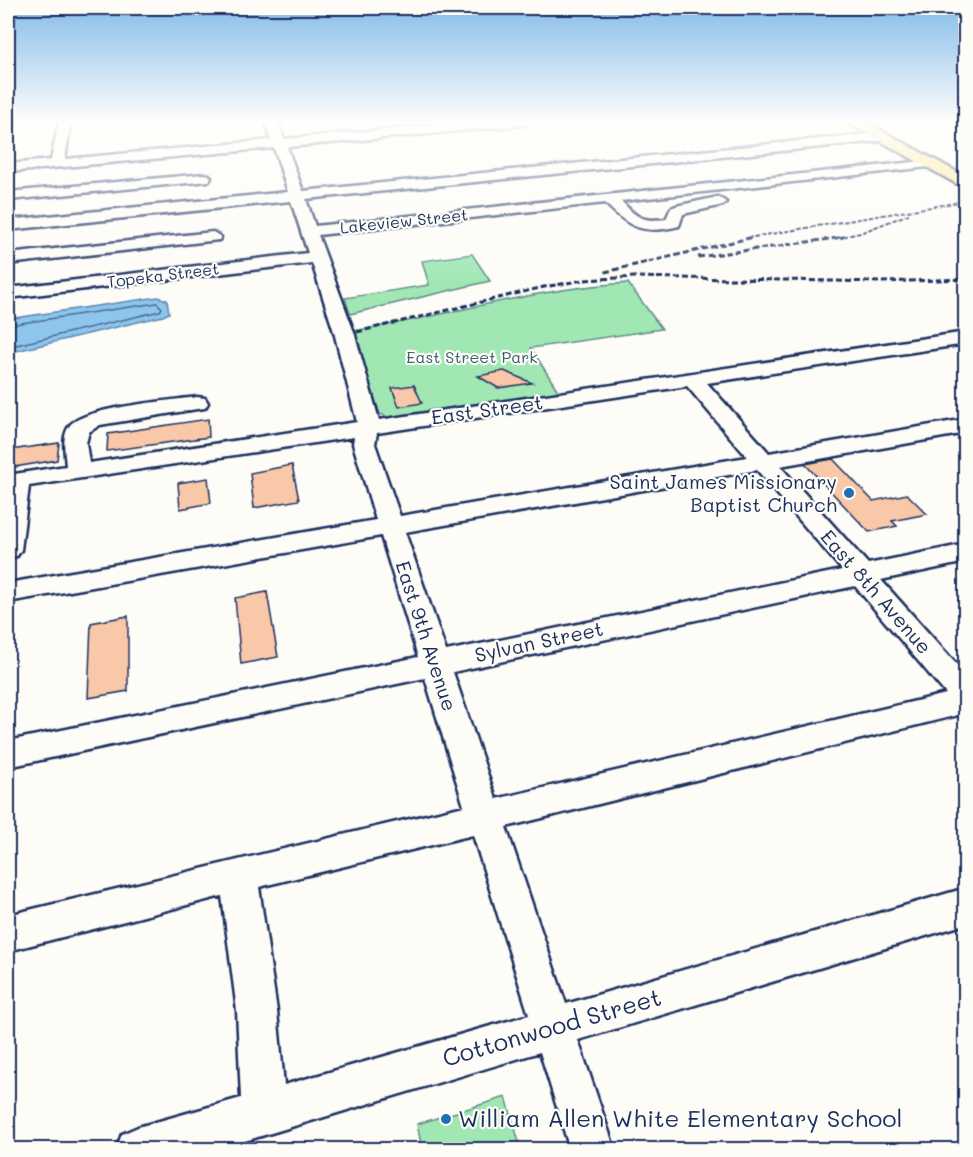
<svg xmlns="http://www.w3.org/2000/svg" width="973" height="1157" font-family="Mali,sans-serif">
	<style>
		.green { fill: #a0e7b4; stroke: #5e8b89; stroke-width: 1.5 }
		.water { fill: #8dc5eb; stroke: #5f89b3; stroke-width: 1.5 }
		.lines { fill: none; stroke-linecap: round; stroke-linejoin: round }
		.shore { stroke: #496b96; stroke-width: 1.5 }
		.building { fill: #f9c8a9; stroke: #1b2f5e; stroke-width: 1.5 }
		.minor-casing { stroke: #1b2f5e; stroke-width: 5 }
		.major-casing { stroke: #1b2f5e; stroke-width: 5 }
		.minor { fill: #fdfcf7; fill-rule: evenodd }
		.major { fill: #fce080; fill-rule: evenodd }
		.rail-far1 { stroke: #1b2f5e; stroke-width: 2; stroke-dasharray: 4.5 2; stroke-linecap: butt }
		.rail { stroke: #1b2f5e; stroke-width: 3; stroke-dasharray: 6 3; stroke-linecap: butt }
		.poi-dot { fill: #1f6fb2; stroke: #fdfcf7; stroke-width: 2 }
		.labels { text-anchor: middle; stroke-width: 4.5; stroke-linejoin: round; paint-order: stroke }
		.far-street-label { font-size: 16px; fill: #1b2f5e; stroke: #fdfcf7 }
		.far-park-label { font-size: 16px; fill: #3c5d74; stroke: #fdfcf7 }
		.street-label { font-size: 20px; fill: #1b2f5e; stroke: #fdfcf7 }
		.poi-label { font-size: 20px; fill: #1b2f5e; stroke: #fdfcf7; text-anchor: end }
		.near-street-label { font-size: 24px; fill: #1b2f5e; stroke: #fdfcf7 }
		.near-poi-label { font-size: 24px; fill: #1b2f5e; stroke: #fdfcf7; text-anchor: start }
	</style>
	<rect width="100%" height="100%" fill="#fdfcf7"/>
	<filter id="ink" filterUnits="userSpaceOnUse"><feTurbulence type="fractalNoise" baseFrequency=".0167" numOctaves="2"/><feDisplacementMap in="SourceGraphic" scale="12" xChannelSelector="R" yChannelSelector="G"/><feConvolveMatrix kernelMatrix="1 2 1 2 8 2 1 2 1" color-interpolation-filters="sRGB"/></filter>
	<g filter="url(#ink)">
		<g class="green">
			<path d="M472 254 490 281 350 314 345 298 429 285 422 261Z"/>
			<path d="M628 283 662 329 531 348 560 394 393 419 380 414 352 331C445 317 534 288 628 283Z"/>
			<path d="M506 1097 521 1149H422L417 1124Z"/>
		</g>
		<path class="water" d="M158 297 167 300 169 313 163 316 8 353V319Z"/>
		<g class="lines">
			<path class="shore" d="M8 325 157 303 162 308 160 311 8 347"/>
		</g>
		<g class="building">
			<path d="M504 371 532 383 498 388 478 376Z"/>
			<path d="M414 385 422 403 399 407 392 388Z"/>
			<path d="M208 419 209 437 107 451 108 434Z"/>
			<path d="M59 443 57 460 8 468 11 450Z"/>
			<path d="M833 459 873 501 907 494 927 514 892 521 897 526 869 532 805 464Z"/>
			<path d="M292 465 299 500 254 508 250 473Z"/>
			<path d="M208 478 211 503 180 509 178 483Z"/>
			<path d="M267 592 278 657 241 664 235 598Z"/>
			<path d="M128 616V691L88 698 91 623Z"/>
		</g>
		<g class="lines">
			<g class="minor-casing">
				<g id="minor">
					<path d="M59 121H71L65 159 271 140 265 121H277L284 139 478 121H531L525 125 287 147 303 191 880 133 887 137 880 141 306 199 315 226 933 160 935 163 928 167 621 201C637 218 642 222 666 219L671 208 676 206 718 197 726 202 723 205 683 214 679 226C643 235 630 228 605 203L318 235 354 332 379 420 966 332V344L707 383 769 453 966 419V433L780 466 868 564 966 544V562L881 580 966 675V713L506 827 566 1004 966 888V924L578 1040 615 1150H570L540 1052 215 1150H116L122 1134 138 1127 241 1098 237 1011 222 896 8 951V915L464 806 425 678 8 767V741L418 657 381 536 8 602V583L376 520 353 444 354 437 29 486 21 550 17 556 8 558V475L66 466C65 453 61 436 70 425 87 407 169 401 197 397L205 398 208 403 205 408 197 409 100 425 89 432 86 443 89 463 357 422 334 332 312 263 8 298V288L308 253 291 201 8 230V220L288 192 274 148 8 172V164L51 160ZM687 386 747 457 400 516 375 444 377 433ZM757 470 842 570 446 651 405 532ZM855 586 946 694 496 799 453 672ZM473 835 529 1015 284 1085 277 1011 259 887Z"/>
					<path d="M966 168V178L954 182 947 178Z"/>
					<path d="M204 174 209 175 211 178 209 181 8 200V192Z"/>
					<path d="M213 232 221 237 219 240 8 264V254Z"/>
				</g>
			</g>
			<g class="major-casing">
				<path id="major" d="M845 121H864L966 177V189Z"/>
			</g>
			<use href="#minor" class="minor"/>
			<use href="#major" class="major"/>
			<g class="rail-far1">
				<path d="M747 238 966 201"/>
				<path d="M837 238 860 233 909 214"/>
			</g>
			<g class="rail">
				<path d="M698 257 844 237"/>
				<path d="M605 272 754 237"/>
				<path d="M357 332 544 287 584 280 634 277 882 282 966 279"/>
			</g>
		</g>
	</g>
	<linearGradient id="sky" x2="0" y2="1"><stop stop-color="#83bbe9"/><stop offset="0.43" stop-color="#fefefb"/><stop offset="1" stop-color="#fefefb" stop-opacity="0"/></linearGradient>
	<rect width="973" height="283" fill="url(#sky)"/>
	<g class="poi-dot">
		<circle cx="849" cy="493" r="6"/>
		<circle cx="446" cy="1119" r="6"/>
	</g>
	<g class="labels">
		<g class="far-street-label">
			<text transform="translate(404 221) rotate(-6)" y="6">Lakeview Street</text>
			<text transform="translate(163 275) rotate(-7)" y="6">Topeka Street</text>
		</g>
		<g class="far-park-label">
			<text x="472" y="363">East Street Park</text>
		</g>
		<g class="street-label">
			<text transform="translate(487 410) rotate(-8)" y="7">East Street</text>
			<text transform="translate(876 592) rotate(49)" y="7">East 8th Avenue</text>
			<text transform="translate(426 636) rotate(72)" y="7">East 9th Avenue</text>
			<text transform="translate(539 642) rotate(-12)" y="7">Sylvan Street</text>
		</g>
		<g class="poi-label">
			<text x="837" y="489">Saint James Missionary<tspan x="837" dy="23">Baptist Church</tspan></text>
		</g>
		<g class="near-street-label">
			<text transform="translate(552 1028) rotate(-16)" y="8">Cottonwood Street</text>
		</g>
		<g class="near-poi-label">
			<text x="458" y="1127">William Allen White Elementary School</text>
		</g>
	</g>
	<rect width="973" height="1157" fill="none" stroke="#fdfcf7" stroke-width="30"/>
	<rect x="15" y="15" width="943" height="1127" fill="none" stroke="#1b2f5e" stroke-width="2" filter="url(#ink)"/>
</svg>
